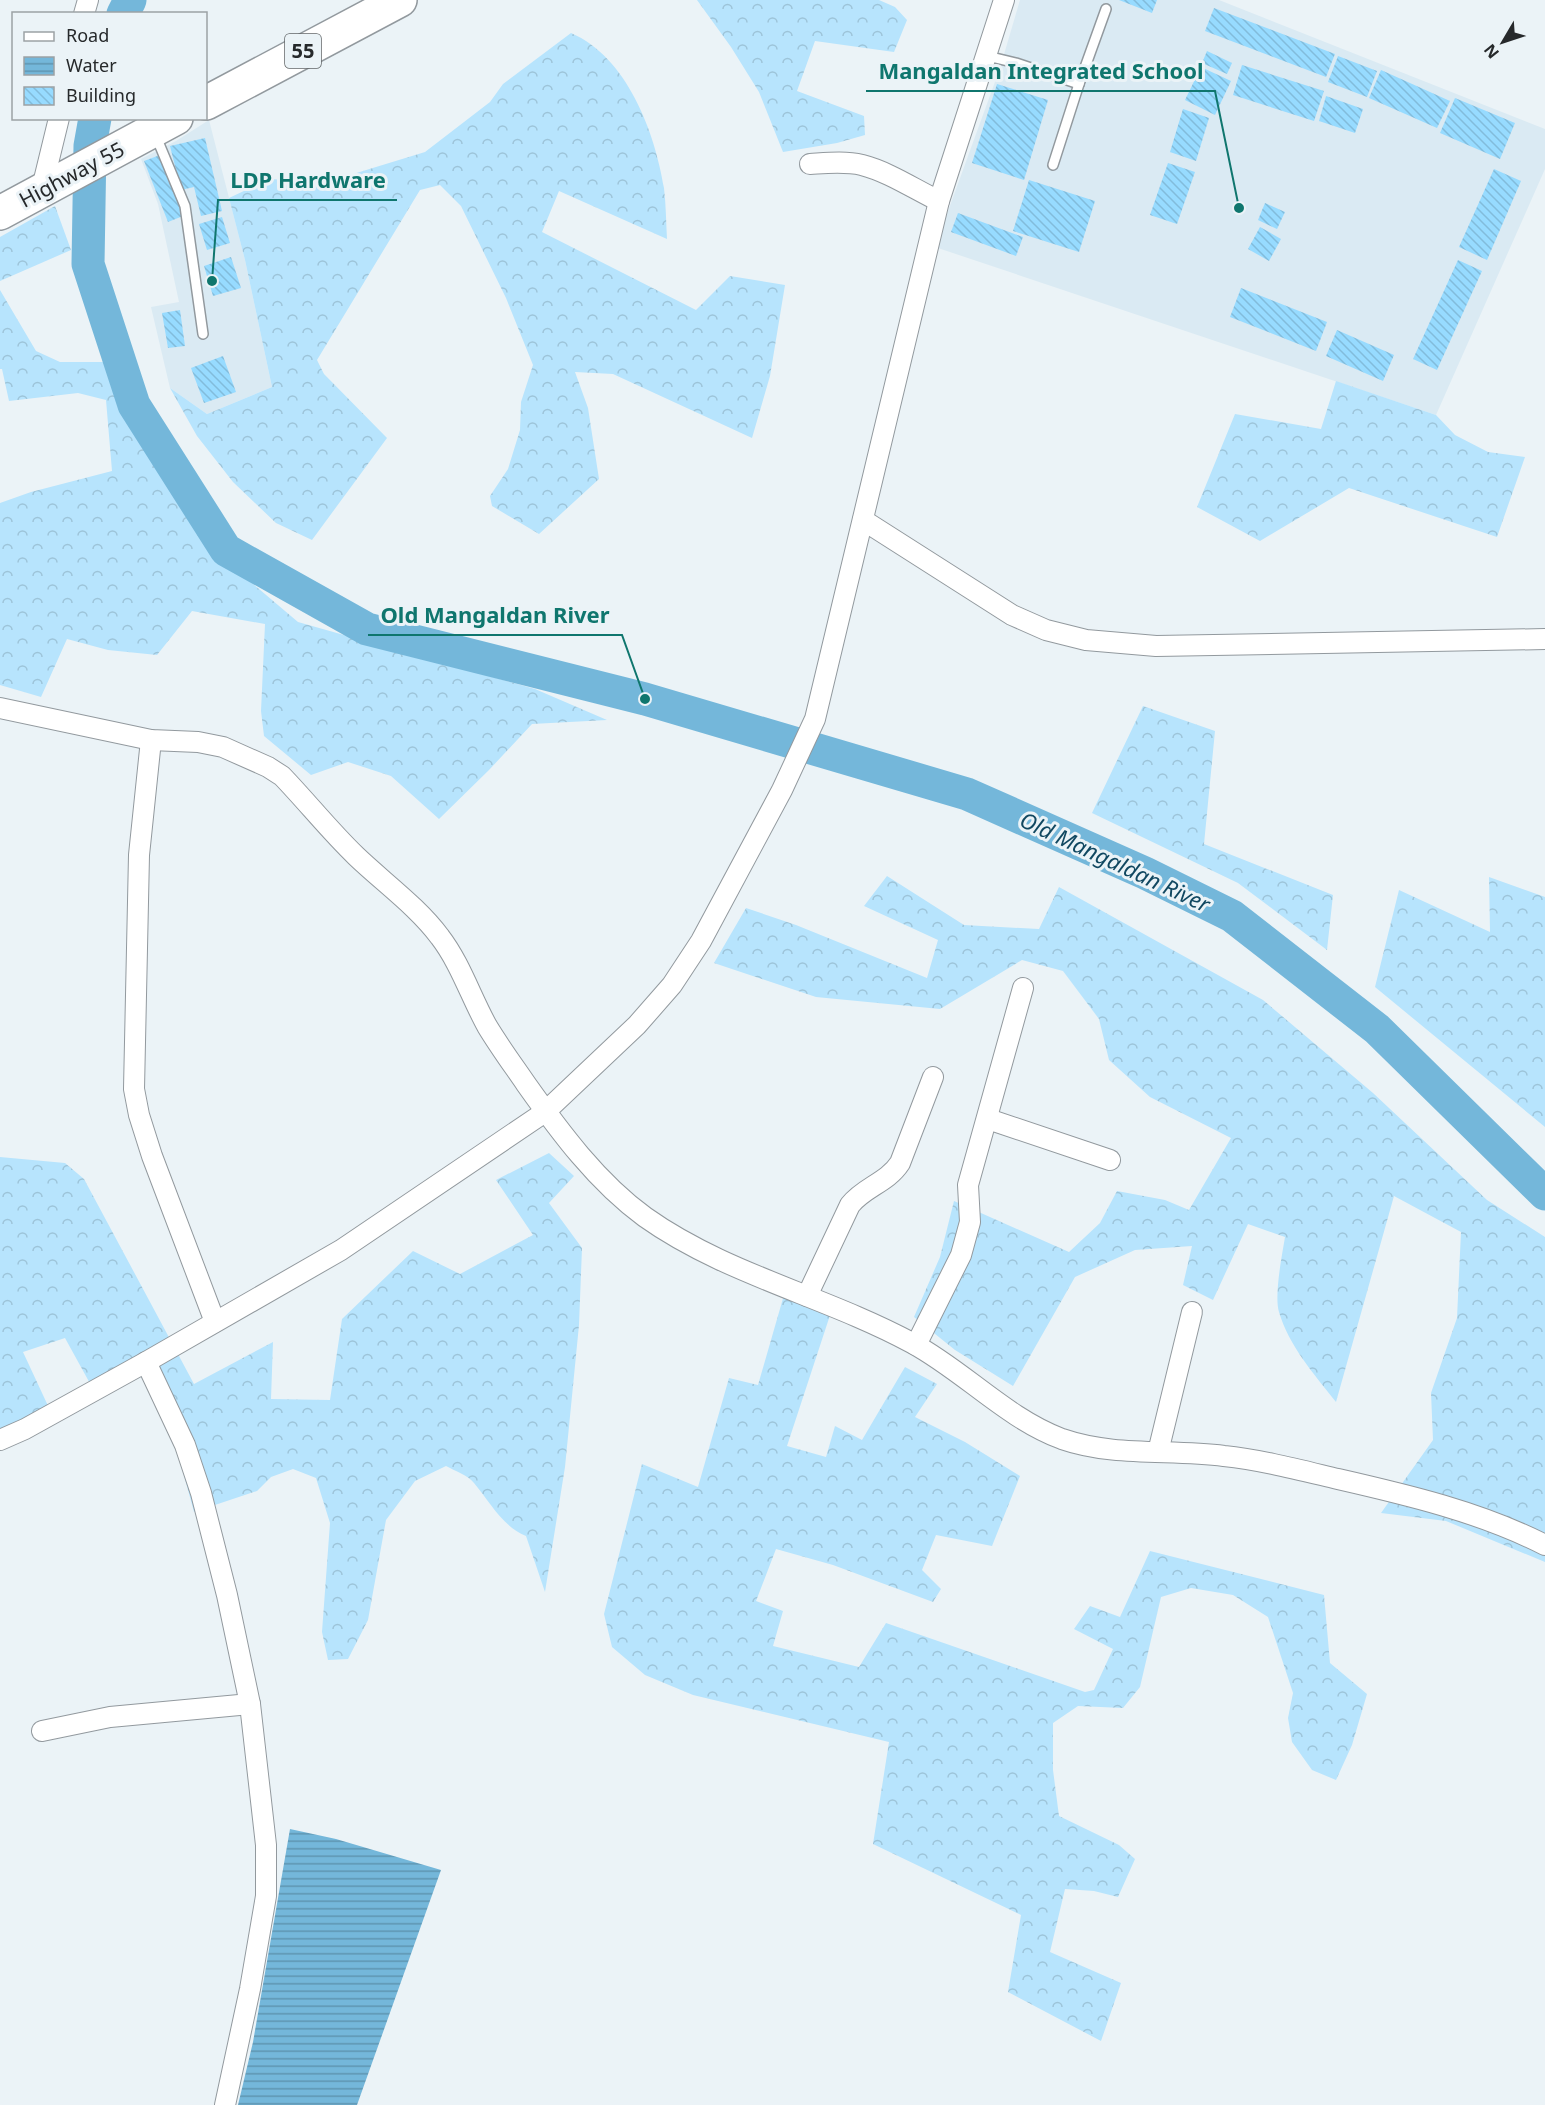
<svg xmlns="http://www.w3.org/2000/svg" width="1545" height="2105" font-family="'Noto Sans',sans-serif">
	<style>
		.built { fill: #daeaf3 }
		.forest { fill: url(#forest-crowns) }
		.water { fill: url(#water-rules) }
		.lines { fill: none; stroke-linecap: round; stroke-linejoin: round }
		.river { stroke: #74b7da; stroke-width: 33 }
		.building { fill: url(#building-back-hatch) }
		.lane-casing { stroke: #92999e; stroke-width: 12 }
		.street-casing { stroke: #92999e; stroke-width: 22 }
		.highway-casing { stroke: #92999e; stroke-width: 36 }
		.lane { stroke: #fff; stroke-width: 9 }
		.street { stroke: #fff; stroke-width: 20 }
		.highway { stroke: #fff; stroke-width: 33 }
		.labels { text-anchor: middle; stroke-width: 6; stroke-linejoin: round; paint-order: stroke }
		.shield { fill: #ebf3f7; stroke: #616668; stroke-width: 1.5 }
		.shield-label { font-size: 20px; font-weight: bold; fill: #26292b }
		.street-label { font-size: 21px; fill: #26292b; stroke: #ebf3f7 }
		.water-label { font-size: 22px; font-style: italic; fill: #114861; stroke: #ebf3f7 }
		.leader { fill: none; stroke: #0f766e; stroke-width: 2 }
		.callout-dot { fill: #0f766e; stroke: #ebf3f7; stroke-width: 2 }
		.callout-label { font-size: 22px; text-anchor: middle; font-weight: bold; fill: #0f766e; stroke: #ebf3f7; stroke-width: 6; stroke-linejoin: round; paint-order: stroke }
	</style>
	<defs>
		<pattern id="forest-crowns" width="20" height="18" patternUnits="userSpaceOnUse" patternTransform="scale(1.5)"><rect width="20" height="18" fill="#b7e4fd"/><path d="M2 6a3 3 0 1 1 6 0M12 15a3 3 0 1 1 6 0" fill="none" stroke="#9dc4d9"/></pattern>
		<pattern id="water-rules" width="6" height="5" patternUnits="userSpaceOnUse" patternTransform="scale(1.5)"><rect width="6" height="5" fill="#74b7da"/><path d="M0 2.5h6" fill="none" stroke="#5f95b1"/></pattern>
		<pattern id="building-back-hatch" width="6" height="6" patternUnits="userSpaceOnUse" patternTransform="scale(1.5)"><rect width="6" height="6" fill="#97dbff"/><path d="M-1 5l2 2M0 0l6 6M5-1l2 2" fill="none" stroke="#82bcdb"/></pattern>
	</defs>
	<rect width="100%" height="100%" fill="#ebf3f7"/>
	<g class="built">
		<path d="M1020 0H1219L1545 129V169L1436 415 935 247 1000 68Z"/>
		<path d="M209 120 245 260 272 387 207 414 170 388 151 307 179 302 158 204 141 159 176 141Z"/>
	</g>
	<g class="forest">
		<path d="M697 0H879L895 7 907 20 894 52 815 41 797 91 864 116 865 135 837 143 783 152 759 92 731 47Z"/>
		<path d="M571 33C627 57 655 132 664 188 666 205 666 222 667 239L559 191 542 232 696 310 730 276 785 285 770 376 752 438 613 374 575 372 588 408 599 479 539 534 492 506 490 496 508 469 520 430 521 402 533 365 506 298 461 206 440 185 420 190 317 360 324 374 387 438 312 540 276 523 233 482 197 436 170 388 207 414 272 387 245 260 229 198 269 179 327 182 425 152 490 102 503 84Z"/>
		<path d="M55 206 71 250 0 281V237Z"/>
		<path d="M0 290 36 351 60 362H104L142 442 214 551 298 622 535 689 607 720 532 724 489 770 439 819 391 776 348 762 311 775 264 736 261 711 265 624 192 611 157 655 108 650 67 639 41 697 0 685V503L31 492 112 471 106 400 78 393 9 401 2 369H0Z"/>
		<path d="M1336 381 1436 415 1455 435 1488 452 1525 457 1497 537 1349 488 1260 541 1197 507 1235 414 1321 429Z"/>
		<path d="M1143 706 1215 731 1204 844 1333 895 1327 950 1238 883 1092 813Z"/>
		<path d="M887 876 964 925 1039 929 1059 887 1263 1000 1373 1093 1487 1200 1545 1237V1562L1446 1521 1381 1513 1433 1440 1431 1393 1457 1318 1461 1232 1394 1196 1336 1402C1314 1374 1289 1346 1279 1312 1274 1295 1282 1256 1285 1237L1248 1224 1213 1300 1183 1285 1192 1246 1135 1250 1075 1277 1013 1386 955 1350 914 1317 940 1257 954 1201 1069 1252 1100 1223 1117 1191 1165 1200 1189 1210 1231 1138 1150 1097 1109 1060 1099 1019 1063 971 1022 960 940 1009 816 997 714 963 746 908 796 925 927 978 938 940 864 906Z"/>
		<path d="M1489 877 1545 897V1127L1375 987 1399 890 1490 932Z"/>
		<path d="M549 1153 574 1176 549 1203 582 1248 579 1325 565 1467 545 1592 526 1536C502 1526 490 1502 474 1483 468 1475 455 1471 446 1466L415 1481 386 1520 368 1620 348 1659 328 1660 322 1632 330 1523 316 1478 293 1469 271 1477 257 1491 194 1512 179 1457 144 1372 98 1398 65 1338 23 1352 56 1423 0 1446V1157L65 1163 84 1179 194 1384 273 1342 271 1399 330 1400 342 1319 413 1251 460 1274 533 1235 496 1180Z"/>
		<path d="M788 1281 836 1297 787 1446 826 1457 835 1426 862 1440 905 1367 937 1384 915 1417 965 1442 1020 1476 992 1546 936 1535 922 1570 941 1589 933 1602 833 1565 776 1549 756 1601 783 1611 773 1646 859 1667 886 1623 1085 1692 1094 1690 1113 1649 1074 1629 1090 1606 1120 1617 1150 1551 1324 1595 1330 1663 1367 1694 1352 1745 1336 1780 1312 1770 1292 1742 1288 1718 1293 1693 1268 1617 1233 1595 1191 1588 1161 1597 1140 1687 1123 1708 1078 1706 1053 1723V1770L1059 1816 1119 1845 1135 1859 1118 1897 1094 1891 1065 1889 1050 1952 1121 1983 1101 2041 1008 1992 1021 1915 873 1844 889 1742 693 1695 645 1675 612 1647 604 1614 642 1464 698 1487 729 1378 758 1385Z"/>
	</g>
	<path class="water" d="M290 1829 336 1839 441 1870 357 2105H238L253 2042Z"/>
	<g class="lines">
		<g class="river">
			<path d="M123 14 130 0"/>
			<path d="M95 118 90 146 88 264 134 405 226 550 367 629 645 699 967 794 1145 873 1232 916 1377 1029 1545 1194"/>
		</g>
	</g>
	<g class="building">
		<path d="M1119 0H1157L1152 13Z"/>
		<path d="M1214 8 1335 54 1326 77 1205 31Z"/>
		<path d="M1207 51 1232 63 1227 74 1202 63Z"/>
		<path d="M1338 56 1377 71 1367 97 1328 82Z"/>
		<path d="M1242 65 1324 91 1314 121 1233 95Z"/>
		<path d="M1201 67 1231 81 1215 115 1185 100Z"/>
		<path d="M1381 70 1450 101 1437 128 1369 98Z"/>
		<path d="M997 84 1048 100 1024 180 972 163Z"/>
		<path d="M1326 96 1363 109 1355 133 1319 121Z"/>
		<path d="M1455 98 1515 123 1500 159 1440 133Z"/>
		<path d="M1183 109 1209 118 1196 161 1170 152Z"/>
		<path d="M205 138 222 211 201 216 194 187 181 190 170 146Z"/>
		<path d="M160 155 183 216 168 222 144 161Z"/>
		<path d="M1168 163 1195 172 1177 224 1150 215Z"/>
		<path d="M1494 169 1521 181 1487 260 1459 247Z"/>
		<path d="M1029 180 1095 201 1079 252 1013 231Z"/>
		<path d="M1265 203 1285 212 1277 229 1258 220Z"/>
		<path d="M958 213 1023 237 1016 256 951 232Z"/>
		<path d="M222 217 230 243 207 250 199 224Z"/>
		<path d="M1260 227 1281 239 1269 261 1248 249Z"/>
		<path d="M231 257 241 288 213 296 204 266Z"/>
		<path d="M1458 260 1482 271 1437 370 1413 359Z"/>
		<path d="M1241 288 1327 322 1316 351 1230 317Z"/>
		<path d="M180 310 185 346 168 348 162 313Z"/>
		<path d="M1337 330 1394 355 1383 381 1326 356Z"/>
		<path d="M223 356 236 392 204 403 191 368Z"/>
	</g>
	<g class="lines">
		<g class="lane-casing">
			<g id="lane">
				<path d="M987 56 1016 63 1079 84"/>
				<path d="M155 134 185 206 203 334"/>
				<path d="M1053 165 1079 84 1106 9"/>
			</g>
		</g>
		<g class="street-casing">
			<g id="street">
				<path d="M84 14 88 0"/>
				<path d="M810 164C827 163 845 161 862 165 889 172 914 189 939 201"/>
				<path d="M41 192 59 118"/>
				<path d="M863 520 1012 615 1046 630 1086 640 1156 646 1545 639"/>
				<path d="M0 708 151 740 198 742 223 747 268 767 282 776C307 802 330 831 356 856 383 882 418 907 440 937 460 963 471 997 487 1026 499 1046 513 1065 526 1084 560 1132 597 1182 645 1217 725 1274 825 1296 912 1343 964 1371 1006 1418 1062 1439 1114 1457 1170 1449 1224 1456 1262 1460 1300 1470 1338 1479 1408 1495 1480 1512 1545 1545"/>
				<path d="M151 740 139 855 134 1089 139 1115 152 1156 215 1322"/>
				<path d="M988 1119 1110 1160"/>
				<path d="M807 1296 850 1205C864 1187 887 1183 900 1163L933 1077"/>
				<path d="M916 1345 961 1255 970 1222 968 1185 1023 988"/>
				<path d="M146 1362 185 1445 201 1493 227 1595 250 1704 266 1845V1896L250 1989 225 2105"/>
				<path d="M0 1440 25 1429 146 1362 341 1250 545 1112 637 1025 672 985 701 941 782 790 815 719 939 201 1004 0"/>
				<path d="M1158 1452 1192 1312"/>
				<path d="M42 1731 110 1717 250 1704"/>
			</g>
		</g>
		<g class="highway-casing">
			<g id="highway">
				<path d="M206 103 400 0"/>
				<path d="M0 213 176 118"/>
			</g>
		</g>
		<use href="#lane" class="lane"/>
		<use href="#street" class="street"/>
		<use href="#highway" class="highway"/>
	</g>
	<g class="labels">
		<rect class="shield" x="285" y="34" width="36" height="34" rx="4.5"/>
		<g class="shield-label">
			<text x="303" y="58">55</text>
		</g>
		<g class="street-label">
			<text transform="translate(72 175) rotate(-28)" y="7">Highway 55</text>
		</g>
		<g class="water-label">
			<text transform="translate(1115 862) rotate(25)" y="8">Old Mangaldan River</text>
		</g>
	</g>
	<path class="leader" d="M1239 208L1215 91H866M212 281L218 200H397M645 699L622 635H368"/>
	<g class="callout-dot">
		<circle cx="1239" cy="208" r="6"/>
		<circle cx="212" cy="281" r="6"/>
		<circle cx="645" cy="699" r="6"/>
	</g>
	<g class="callout-label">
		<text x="1041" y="79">Mangaldan Integrated School</text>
		<text x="308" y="188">LDP Hardware</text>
		<text x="495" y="623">Old Mangaldan River</text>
	</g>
	<rect x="12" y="12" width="195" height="108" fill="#ebf3f7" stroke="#9ca2a5" stroke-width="1.5"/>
	<rect x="24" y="32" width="30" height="9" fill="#ffffff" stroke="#9ca2a5" stroke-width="1.5"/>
	<text x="66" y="42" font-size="18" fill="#26292b">Road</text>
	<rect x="24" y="57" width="30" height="18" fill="url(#water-rules)" stroke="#9ca2a5" stroke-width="1.5"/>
	<text x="66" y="72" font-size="18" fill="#26292b">Water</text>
	<rect x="24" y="87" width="30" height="18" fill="url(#building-back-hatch)" stroke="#9ca2a5" stroke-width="1.5"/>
	<text x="66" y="102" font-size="18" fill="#26292b">Building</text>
	<g transform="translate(1503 42) rotate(231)" stroke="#ebf3f7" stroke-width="4.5" paint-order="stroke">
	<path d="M0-4.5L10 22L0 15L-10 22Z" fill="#26292b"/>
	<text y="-9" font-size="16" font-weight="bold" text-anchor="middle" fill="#26292b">N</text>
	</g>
</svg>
